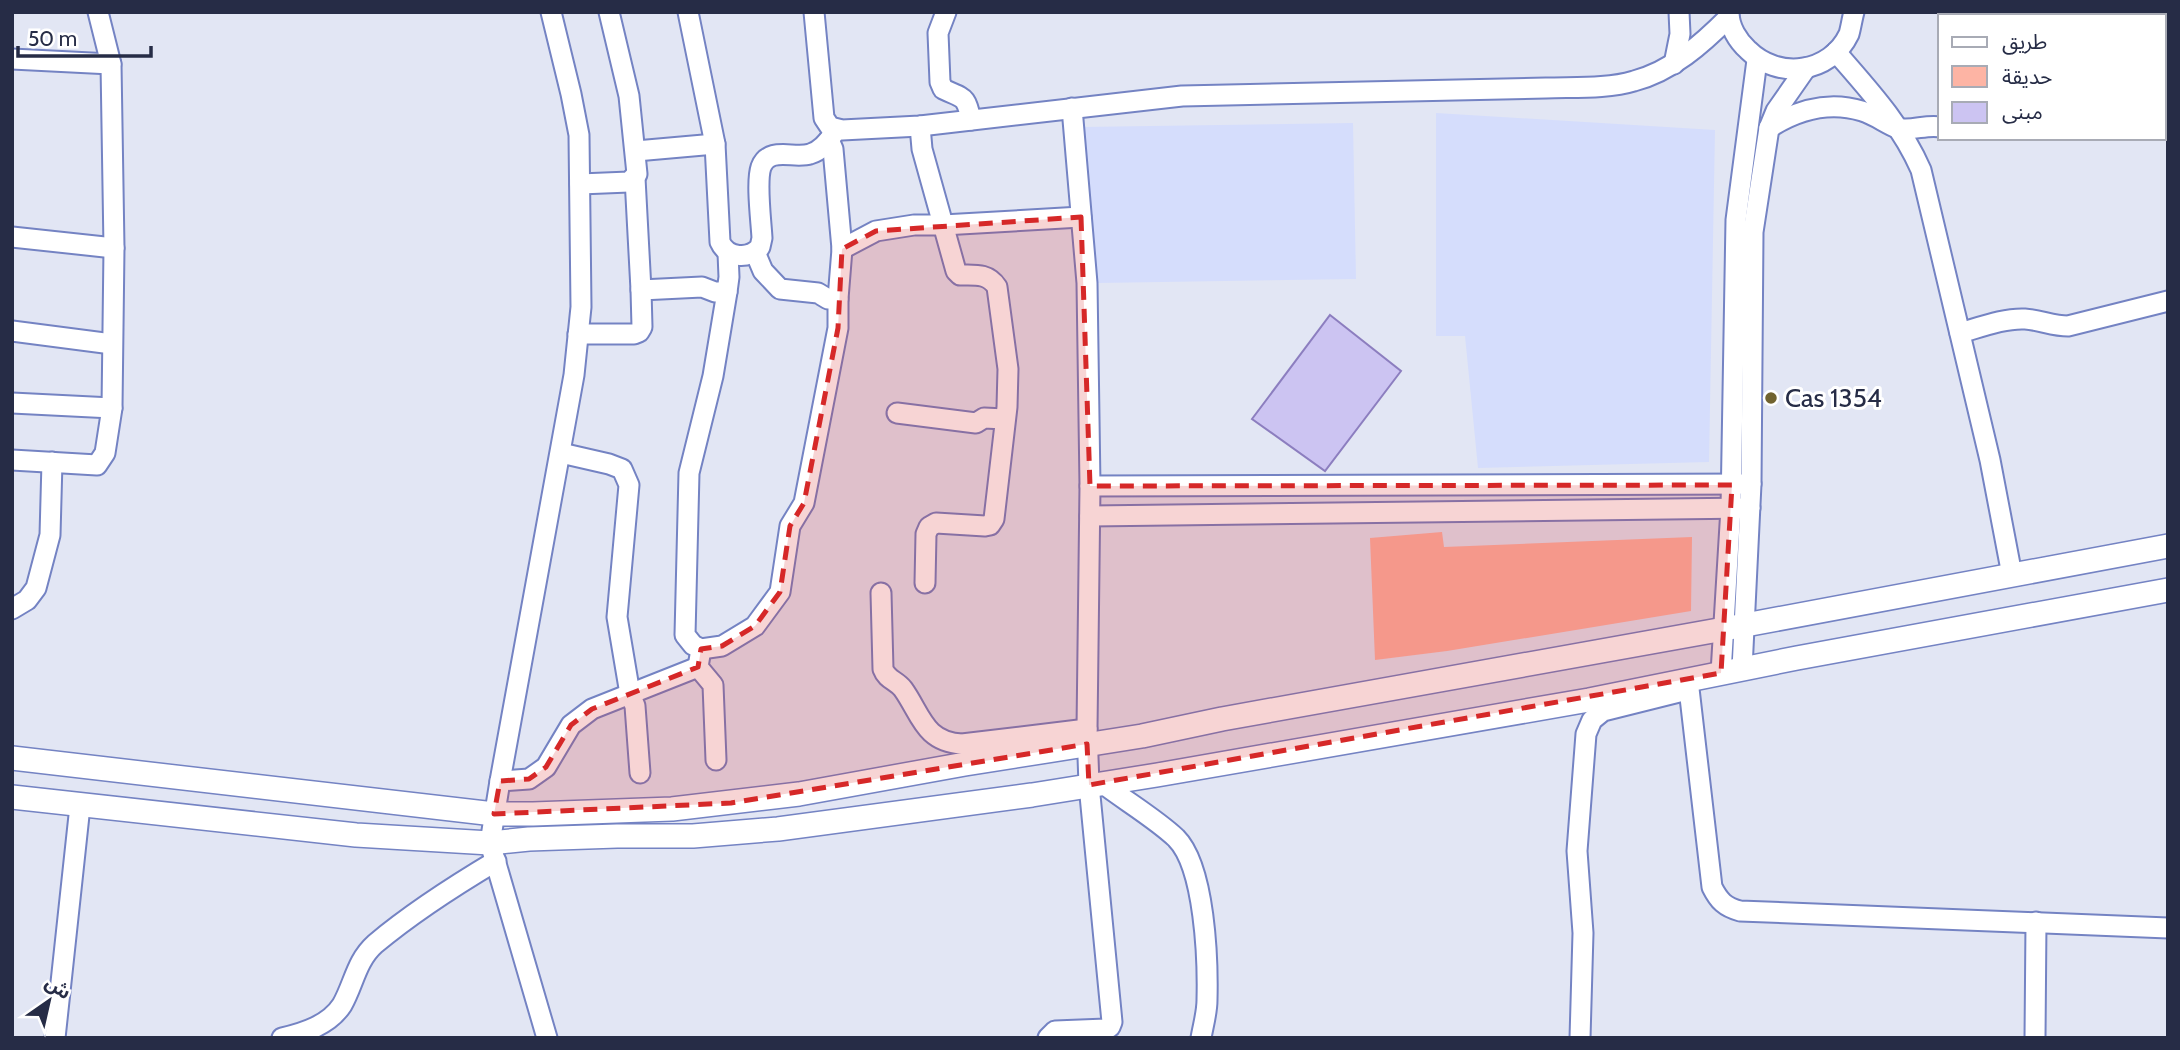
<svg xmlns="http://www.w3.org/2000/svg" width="2180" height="1050" font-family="Cabin,'Noto Sans Arabic',sans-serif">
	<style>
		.built { fill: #d5ddfc }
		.green { fill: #fdb4a4 }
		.building { fill: #ccc4f2; stroke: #8c7ebf; stroke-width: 2 }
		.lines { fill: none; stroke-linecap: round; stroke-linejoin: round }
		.minor-casing { stroke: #7483c3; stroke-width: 23 }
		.tertiary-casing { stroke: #7483c3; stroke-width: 26 }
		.minor { stroke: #fff; stroke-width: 19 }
		.tertiary { stroke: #fff; stroke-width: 23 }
		.marked { fill: #d62828; fill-opacity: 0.2; stroke: #d62828; stroke-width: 5; stroke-dasharray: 14 9; stroke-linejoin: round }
		.poi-dot { fill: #70622f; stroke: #fff; stroke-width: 2.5 }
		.labels { text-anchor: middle; stroke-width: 6; stroke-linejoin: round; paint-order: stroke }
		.poi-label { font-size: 26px; fill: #262c46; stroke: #fff; text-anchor: start }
	</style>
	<rect width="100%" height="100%" fill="#e2e6f4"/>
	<g class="built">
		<path d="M1436 113 1715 130 1709 462 1478 468 1465 336H1436Z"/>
		<path d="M1353 123 1356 279 1098 283 1082 127Z"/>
	</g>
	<path class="green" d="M1442 532 1444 547 1692 537 1691 611 1447 651 1375 660 1370 538Z"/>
	<path class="building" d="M1330 315 1401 371 1325 471 1252 419Z"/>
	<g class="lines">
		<g class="minor-casing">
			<g id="minor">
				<path d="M688 12 715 144 720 242C727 258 749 260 760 247L762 238C761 220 756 182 761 167 769 146 794 159 810 154 821 151 828 142 834 133"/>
				<path d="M814 12 824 118 830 127 842 130 920 126 1182 96 1546 88C1574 87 1608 89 1634 81 1672 71 1702 44 1729 17"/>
				<path d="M946 12 938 33 940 82 943 89C964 99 966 95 971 120"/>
				<path d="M1729 12C1729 27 1738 41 1748 50 1778 80 1830 74 1849 34 1851 27 1852 19 1854 12"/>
				<path d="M1836 52C1868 89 1901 124 1921 170L1990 460 2012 575"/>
				<path d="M12 59 111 64"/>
				<path d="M1674 64 1680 34 1679 12"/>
				<path d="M2164 112H2168"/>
				<path d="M920 126 922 149 956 271 960 275C975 275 988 273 997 287L1008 369 1007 407 994 519 990 525 985 526 936 523 929 527 926 534 925 583"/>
				<path d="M1769 128C1797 110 1829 101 1862 111 1875 115 1885 123 1897 128 1910 132 1927 124 1940 127"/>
				<path d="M636 151 715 144"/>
				<path d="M635 178 641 290 702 287 715 292H727L729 277 728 253"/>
				<path d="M580 184 629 182 637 174 629 96 609 12"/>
				<path d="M12 237 114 248"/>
				<path d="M842 249 876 231 914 225H943L1081 217"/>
				<path d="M755 252 763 271 780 289 818 293 828 299H838"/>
				<path d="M12 331 112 344"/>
				<path d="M1960 333C1981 327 2004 318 2025 319 2040 320 2053 326 2068 326L2168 301"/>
				<path d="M578 334H634L639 332 642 327 641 290"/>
				<path d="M12 403 112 408"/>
				<path d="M897 413 976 423 984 418 1005 419"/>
				<path d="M561 453 609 464 622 469 629 485 617 617 630 694 635 706 640 773"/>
				<path d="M12 460 97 465 105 453 112 408 114 248 111 64 98 12"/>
				<path d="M1090 486 1751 484"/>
				<path d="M1090 516 1750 508"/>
				<path d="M881 593 883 669C887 680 896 680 903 689 921 714 924 742 962 744L1087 729"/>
				<path d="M12 609 27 600 36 588 50 535 52 462"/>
				<path d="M701 649 722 646 755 626 780 592 790 526 804 503 838 328V299L842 249 833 149 829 140"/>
				<path d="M1742 669 1751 484 1753 232 1769 128 1776 111 1806 68"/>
				<path d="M1721 673 1731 508 1736 220 1757 60"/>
				<path d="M1688 680 1712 887C1719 901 1725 907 1740 911L2168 928"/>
				<path d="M716 760 713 685 698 667 701 649 693 645 685 635 689 473 713 376 727 292"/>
				<path d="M500 781 529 779 546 767 571 725 592 709 698 667"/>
				<path d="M1102 783C1124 800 1156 819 1176 838 1205 867 1208 960 1207 1000 1207 1013 1203 1026 1201 1038"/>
				<path d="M55 1038 80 806"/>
				<path d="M282 1038C304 1033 329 1025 342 1005 354 984 356 961 375 944 413 912 454 886 496 861"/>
				<path d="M547 1038 490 843 500 781 574 375 581 307 579 135 571 94 551 12"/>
				<path d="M1048 1038 1055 1031 1106 1029 1110 1027 1112 1022 1089 785 1087 729 1090 486 1087 283 1072 108"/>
				<path d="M1580 1038 1583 933 1577 851 1586 734 1592 720 1603 711 1679 692"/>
				<path d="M2035 1038 2036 922"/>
			</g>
		</g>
		<g class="tertiary-casing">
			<g id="tertiary">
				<path d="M12 758 494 814H533L672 809 799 794 965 764 1142 736 1222 719 1724 629 2168 546"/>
				<path d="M12 797 356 835 490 843 529 839 617 836H693L778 829 1032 795 1157 775 1589 700 1797 658 2168 590"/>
			</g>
		</g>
		<use href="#minor" class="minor"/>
		<use href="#tertiary" class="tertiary"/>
	</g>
	<path class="marked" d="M1081 217 1090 486 1732 485 1721 673 1089 785 1087 744 731 803 494 814 500 781 529 779 546 767 571 725 592 709 698 667 701 649 722 646 755 626 780 592 790 526 804 503 838 328 842 249 876 231Z"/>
	<circle class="poi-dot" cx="1771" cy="398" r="7"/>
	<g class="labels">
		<g class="poi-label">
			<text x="1785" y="407">Cas 1354</text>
		</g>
	</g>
	<rect width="2180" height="1050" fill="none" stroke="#262c46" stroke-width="28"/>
	<rect x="1938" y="14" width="228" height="126" fill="#ffffff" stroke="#a8abb5" stroke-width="2"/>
	<rect x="1952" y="37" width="35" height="10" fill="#ffffff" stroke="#a8abb5" stroke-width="2"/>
	<text x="2002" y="49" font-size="21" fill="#262c46">طريق</text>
	<rect x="1952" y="66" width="35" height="21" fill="#fdb4a4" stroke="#a8abb5" stroke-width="2"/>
	<text x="2002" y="84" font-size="21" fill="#262c46">حديقة</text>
	<rect x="1952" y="102" width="35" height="21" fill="#ccc4f2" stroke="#a8abb5" stroke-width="2"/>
	<text x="2002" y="119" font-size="21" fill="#262c46">مبنى</text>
	<g transform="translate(49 1001) rotate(34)" stroke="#ffffff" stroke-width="5" paint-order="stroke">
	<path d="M0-5L12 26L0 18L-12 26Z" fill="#262c46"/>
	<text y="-10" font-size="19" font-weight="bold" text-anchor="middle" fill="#262c46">ش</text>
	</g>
	<path d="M18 46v10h133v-10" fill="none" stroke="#262c46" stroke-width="3.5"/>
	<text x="28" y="46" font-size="21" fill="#262c46" stroke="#ffffff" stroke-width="5" paint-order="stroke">50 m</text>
</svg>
